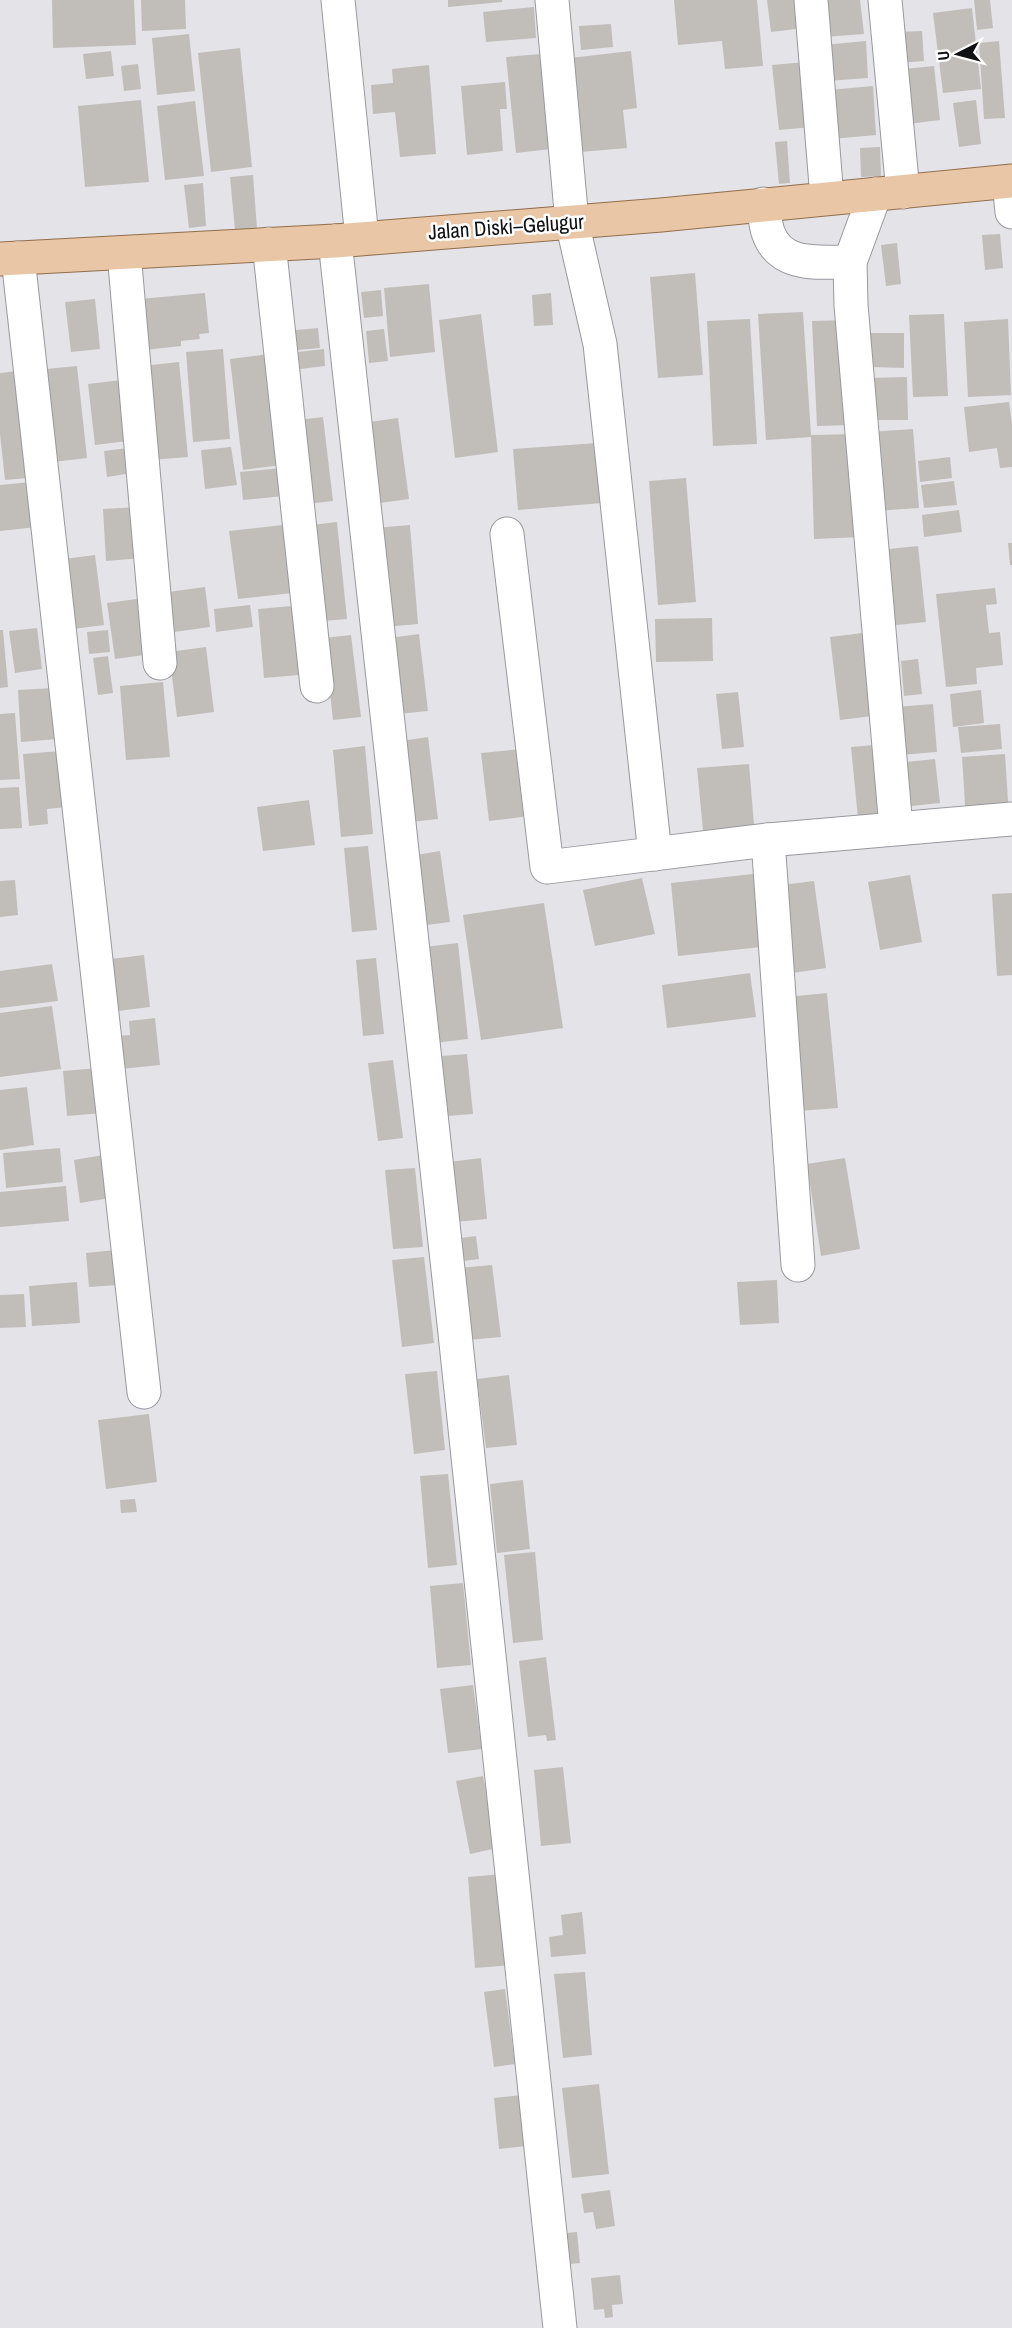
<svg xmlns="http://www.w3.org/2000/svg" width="1012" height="2328" font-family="'Archivo Narrow',sans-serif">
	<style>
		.building { fill: #c1beba }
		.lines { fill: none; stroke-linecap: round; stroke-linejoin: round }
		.minor-casing { stroke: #98999d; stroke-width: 35 }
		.major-casing { stroke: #926e4b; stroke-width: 35 }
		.minor { stroke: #fff; stroke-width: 33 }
		.major { stroke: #e8c6a6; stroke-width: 33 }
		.labels { text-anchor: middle; stroke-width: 5; stroke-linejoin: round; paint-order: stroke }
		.street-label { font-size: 21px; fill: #101112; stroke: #fff }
	</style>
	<rect width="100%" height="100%" fill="#e3e3e8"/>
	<g class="building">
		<path d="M52 0H134L136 45 53 48Z"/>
		<path d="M141 0H185L186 29 142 31Z"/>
		<path d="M448 0H502V2L448 7Z"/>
		<path d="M674 0H757L763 66 725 69 722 41 678 45Z"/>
		<path d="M767 0H801L804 28 771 32Z"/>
		<path d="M821 0H860L864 34 824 37Z"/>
		<path d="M974 0H990L993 28 977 30Z"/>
		<path d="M534 7 536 38 486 42 483 12Z"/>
		<path d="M972 8 981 89 943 93 933 13Z"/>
		<path d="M611 24 613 47 581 50 579 26Z"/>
		<path d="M922 31 924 61 899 63 897 32Z"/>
		<path d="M189 34 195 91 157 95 152 38Z"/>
		<path d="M866 41 868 78 827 81 824 45Z"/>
		<path d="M999 41 1005 118 984 119 979 43Z"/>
		<path d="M240 48 252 167 211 172 198 53Z"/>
		<path d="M111 51 114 76 86 79 83 54Z"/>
		<path d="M631 51 637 108 623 110 627 148 580 152 570 58Z"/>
		<path d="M541 54 551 149 516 153 506 57Z"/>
		<path d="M806 62 812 127 779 130 772 65Z"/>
		<path d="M138 64 141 89 124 91 121 66Z"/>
		<path d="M429 65 436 154 400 157 395 112 373 114 371 85 393 83 392 69Z"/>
		<path d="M934 66 940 120 900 125 894 70Z"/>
		<path d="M505 82 507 109H500L503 151 467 155 461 86Z"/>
		<path d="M873 86 876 135 832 139 829 90Z"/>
		<path d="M141 100 149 182 85 187 78 106Z"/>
		<path d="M976 100 981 144 959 147 953 103Z"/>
		<path d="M195 101 204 176 165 180 157 106Z"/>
		<path d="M787 141 790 183 779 184 775 142Z"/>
		<path d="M880 147 881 176 861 177 860 148Z"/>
		<path d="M253 175 257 229 235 230 230 177Z"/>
		<path d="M203 183 206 226 189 228 184 185Z"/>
		<path d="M1000 234 1003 268 985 270 982 235Z"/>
		<path d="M897 243 901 284 886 286 881 245Z"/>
		<path d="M695 273 703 375 658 378 650 277Z"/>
		<path d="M429 284 435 352 390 357 384 288Z"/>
		<path d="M381 290 383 316 364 318 361 292Z"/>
		<path d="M205 293 209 333 199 334 200 339 181 341V346L145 350 140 299Z"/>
		<path d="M551 293 553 325 534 326 532 295Z"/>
		<path d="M95 299 100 349 71 352 65 302Z"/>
		<path d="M803 312 811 435 858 434 861 537 814 539 811 437 766 440 758 314Z"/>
		<path d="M481 314 498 452 455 458 439 320Z"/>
		<path d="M944 314 948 396 913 397 909 315Z"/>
		<path d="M750 319 757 444 713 446 707 321Z"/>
		<path d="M1008 319 1011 395 968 397 964 322Z"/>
		<path d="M849 320 853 425 817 426 812 321Z"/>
		<path d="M318 328 320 348 287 351 285 331Z"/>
		<path d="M384 329 388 361 369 363 366 331Z"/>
		<path d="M870 333H904V368L870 367Z"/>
		<path d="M223 349 230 439 193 442 186 352Z"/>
		<path d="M324 349 325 366 300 369 298 352Z"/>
		<path d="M269 354 282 465 243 470 230 359Z"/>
		<path d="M179 362 188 457 150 460 142 366Z"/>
		<path d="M77 366 87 458 45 463 36 370Z"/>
		<path d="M26 370 38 477 5 480 0 434V373Z"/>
		<path d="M907 377 908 420H870L869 378Z"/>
		<path d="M121 380 128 441 95 445 88 384Z"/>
		<path d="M1009 402 1012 424V467L1000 468 997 448 969 452 964 407Z"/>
		<path d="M323 417 333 501 307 504 298 420Z"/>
		<path d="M398 418 409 499 373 504 362 423Z"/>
		<path d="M913 429 919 508 875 511 869 432Z"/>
		<path d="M597 443 602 503 518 510 513 449Z"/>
		<path d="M231 447 237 485 205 489 201 450Z"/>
		<path d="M128 448 132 473 107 477 104 451Z"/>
		<path d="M950 457 952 478 920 482 918 461Z"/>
		<path d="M281 468 284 496 243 500 240 472Z"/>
		<path d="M686 478 696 602 658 605 649 481Z"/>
		<path d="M954 481 957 505 924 508 921 485Z"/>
		<path d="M32 482 37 527 0 531V485Z"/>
		<path d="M140 507 143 558 106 561 103 509Z"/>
		<path d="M959 510 962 532 924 537 922 515Z"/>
		<path d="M337 522 347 619 322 621 312 525Z"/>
		<path d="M283 525 292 593 238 599 229 531Z"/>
		<path d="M410 525 418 624 384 627 375 528Z"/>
		<path d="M1008 543H1012V565H1010Z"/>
		<path d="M918 546 926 622 887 626 879 550Z"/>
		<path d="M95 555 104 625 65 630 56 560Z"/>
		<path d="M205 587 210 627 167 633 161 593Z"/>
		<path d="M995 588 997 604 986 605 989 633 1000 632 1003 665 976 668 977 684 946 687 936 594Z"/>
		<path d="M144 598 152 654 115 659 107 603Z"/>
		<path d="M250 605 253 627 216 632 214 609Z"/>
		<path d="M292 606 299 675 264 678 258 609Z"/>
		<path d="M712 618 713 661 656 662 655 619Z"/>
		<path d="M37 628 42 669 15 673 9 631Z"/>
		<path d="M0 630H3L8 687 0 688Z"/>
		<path d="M108 630 110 652 89 654 87 632Z"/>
		<path d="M871 632 880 715 840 720 830 637Z"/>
		<path d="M419 634 428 711 398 714 389 638Z"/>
		<path d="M351 635 361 717 333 720 324 638Z"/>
		<path d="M206 647 214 712 177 717 169 652Z"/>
		<path d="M108 656 113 693 98 695 93 658Z"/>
		<path d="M918 659 922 694 904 696 901 661Z"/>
		<path d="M163 682 170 757 126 760 120 686Z"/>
		<path d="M53 688 57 739 21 742 18 690Z"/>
		<path d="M981 690 984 723 953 727 950 694Z"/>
		<path d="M738 692 744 747 722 749 716 694Z"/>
		<path d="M933 704 937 752 900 755 896 707Z"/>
		<path d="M15 713 20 779 0 780V714Z"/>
		<path d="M1000 724 1002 749 961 753 958 727Z"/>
		<path d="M428 737 438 819 410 822 401 741Z"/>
		<path d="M886 744 893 815 858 818 851 747Z"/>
		<path d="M365 746 373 834 341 837 333 750Z"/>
		<path d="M522 749 529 816 489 821 481 753Z"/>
		<path d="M61 751 66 807 47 809 48 824 29 826 23 754Z"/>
		<path d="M1005 754 1009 816 966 819 962 757Z"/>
		<path d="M935 759 940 803 911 806 906 762Z"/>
		<path d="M749 764 755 837 704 841 697 768Z"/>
		<path d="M19 787 22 828 0 829V788Z"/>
		<path d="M309 800 315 845 263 851 257 807Z"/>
		<path d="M368 846 377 930 352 932 344 848Z"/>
		<path d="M440 851 450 922 419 926 410 856Z"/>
		<path d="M753 874 761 947 678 956 671 883Z"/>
		<path d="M910 875 922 942 880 950 868 882Z"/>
		<path d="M642 878 655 934 595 946 583 890Z"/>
		<path d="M15 880 18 915 0 917V881Z"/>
		<path d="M814 881 826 968 786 974 774 886Z"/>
		<path d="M1012 893V975L997 976 992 894Z"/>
		<path d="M544 903 563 1028 481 1040 463 915Z"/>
		<path d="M458 943 468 1039 434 1043 424 947Z"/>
		<path d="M144 955 150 1007 110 1012 103 960Z"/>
		<path d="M376 958 384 1034 363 1036 356 960Z"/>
		<path d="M52 964 58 1001 0 1008V971Z"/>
		<path d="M750 973 756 1017 667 1028 662 985Z"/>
		<path d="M827 993 838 1108 798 1111 787 997Z"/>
		<path d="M52 1006 61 1069 0 1077V1013Z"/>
		<path d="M155 1018 160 1065 121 1069 117 1036 130 1035 129 1021Z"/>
		<path d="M467 1054 473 1114 447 1116 442 1056Z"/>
		<path d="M393 1060 403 1138 378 1141 368 1063Z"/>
		<path d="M99 1068 103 1113 67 1116 63 1071Z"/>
		<path d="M27 1087 34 1145 0 1150V1090Z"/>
		<path d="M60 1148 63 1182 6 1188 3 1153Z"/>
		<path d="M109 1154 116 1197 80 1203 74 1160Z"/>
		<path d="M481 1158 487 1219 455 1222 449 1162Z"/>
		<path d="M845 1158 860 1249 821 1256 807 1164Z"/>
		<path d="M415 1168 423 1247 393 1249 385 1170Z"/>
		<path d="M66 1186 69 1221 0 1227V1192Z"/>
		<path d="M476 1236 479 1259 456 1262 453 1239Z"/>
		<path d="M115 1250 118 1285 89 1287 86 1253Z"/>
		<path d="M424 1257 434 1343 402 1347 392 1260Z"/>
		<path d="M492 1265 501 1337 468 1340 459 1268Z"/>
		<path d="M777 1280 779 1323 740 1325 737 1282Z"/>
		<path d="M77 1282 80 1323 32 1326 29 1286Z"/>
		<path d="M24 1294 26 1327 0 1328V1295Z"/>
		<path d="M437 1371 445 1450 414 1454 405 1374Z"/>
		<path d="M509 1375 517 1445 486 1448 477 1379Z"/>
		<path d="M149 1414 157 1482 106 1489 98 1420Z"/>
		<path d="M448 1474 457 1565 428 1568 420 1476Z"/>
		<path d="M523 1480 530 1549 497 1553 490 1484Z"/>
		<path d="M135 1499 137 1512 121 1513 120 1500Z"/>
		<path d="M535 1552 543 1640 513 1643 504 1555Z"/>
		<path d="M463 1583 471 1665 437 1668 430 1586Z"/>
		<path d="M546 1657 556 1740 547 1741 546 1735 528 1737 519 1661Z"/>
		<path d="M473 1685 482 1749 448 1753 440 1689Z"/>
		<path d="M563 1767 571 1843 541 1846 534 1770Z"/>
		<path d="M483 1776 497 1848 470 1854 456 1781Z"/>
		<path d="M504 1874 512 1965 475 1968 468 1877Z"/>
		<path d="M582 1912 586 1954 551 1957 549 1937 563 1935 561 1915Z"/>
		<path d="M585 1972 592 2055 563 2058 554 1974Z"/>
		<path d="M505 1989 515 2064 494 2067 484 1992Z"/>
		<path d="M599 2084 609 2174 572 2178 562 2088Z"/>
		<path d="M522 2095 527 2146 499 2149 494 2098Z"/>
		<path d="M610 2190 615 2226 596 2229 593 2212 584 2213 581 2194Z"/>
		<path d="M577 2232 580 2263 560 2265 556 2234Z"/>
		<path d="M620 2275 623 2304 612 2305 613 2317 605 2318 604 2309 594 2310 591 2278Z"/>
	</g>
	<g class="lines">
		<g class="minor-casing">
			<g id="minor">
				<path d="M338 0 362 238"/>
				<path d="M552 0 572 222 600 344 655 854"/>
				<path d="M811 0 827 198"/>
				<path d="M885 0 903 192"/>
				<path d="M1009 182 1012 212"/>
				<path d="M875 194 850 262 851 305 896 828"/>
				<path d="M763 204C765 213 765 224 768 232 780 268 819 262 850 262"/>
				<path d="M335 241 454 1324 560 2328"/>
				<path d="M269 244 317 686"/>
				<path d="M124 253 160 663"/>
				<path d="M18 258 144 1392"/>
				<path d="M507 534 547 867 768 840 1012 819"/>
				<path d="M768 840 798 1265"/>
			</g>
		</g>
		<g class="major-casing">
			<path id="major" d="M0 259 335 241 661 215 1012 181"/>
		</g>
		<use href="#minor" class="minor"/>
		<use href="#major" class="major"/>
	</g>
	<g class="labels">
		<g class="street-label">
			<text transform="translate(506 227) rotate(-4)" y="7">Jalan Diski–Gelugur</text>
		</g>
	</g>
	<g transform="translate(958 54) rotate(264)" stroke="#ffffff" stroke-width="4.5" paint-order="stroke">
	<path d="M0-4.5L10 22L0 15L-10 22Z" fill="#101112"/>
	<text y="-9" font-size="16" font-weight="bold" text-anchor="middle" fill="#101112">U</text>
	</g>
</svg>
